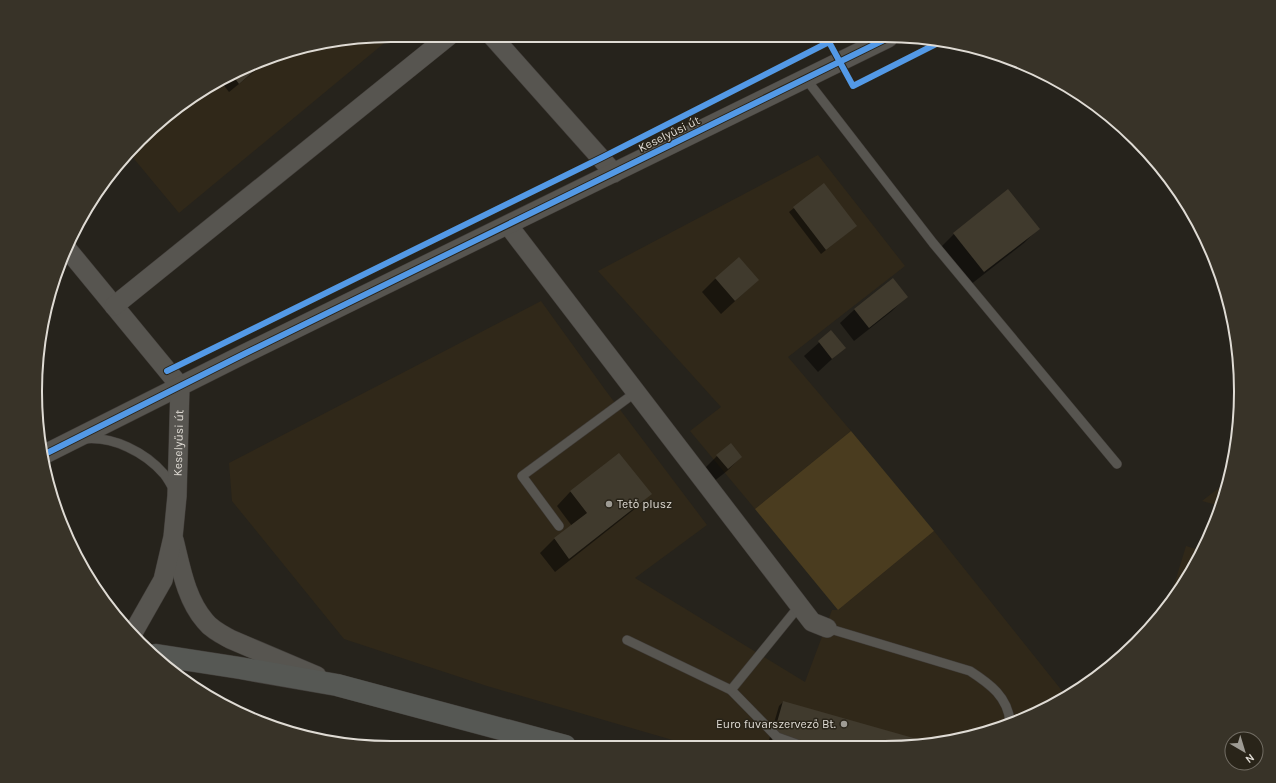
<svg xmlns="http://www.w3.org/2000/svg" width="1276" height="783" font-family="Karla,sans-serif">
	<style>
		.built { fill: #302819 }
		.green { fill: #4a3c1f }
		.shadow { fill: #0007 }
		.building { fill: #403a2d }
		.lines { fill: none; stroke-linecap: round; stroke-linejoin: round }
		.lane-casing { stroke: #413d39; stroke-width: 10 }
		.street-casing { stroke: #413d39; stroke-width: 20 }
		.secondary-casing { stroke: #413d39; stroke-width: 23 }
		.lane { stroke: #575550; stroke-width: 9 }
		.street { stroke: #575550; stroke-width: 19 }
		.secondary { stroke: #565854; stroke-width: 22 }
		.cycleway-casing { stroke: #292419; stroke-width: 8 }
		.cycleway { stroke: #5399e6; stroke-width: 6 }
		.poi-dot { fill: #9e9b94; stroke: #292419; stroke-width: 1.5 }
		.labels { text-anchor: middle; stroke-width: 3; stroke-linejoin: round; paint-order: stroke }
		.street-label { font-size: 12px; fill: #dfdbd4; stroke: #292419 }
		.poi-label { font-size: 12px; fill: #dfdbd4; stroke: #292419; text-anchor: start }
		.rim { fill: none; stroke: #dfdbd4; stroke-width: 2 }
	</style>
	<rect width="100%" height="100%" fill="#26231c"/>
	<g class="built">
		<path d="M394 35 179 213 130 154 175 109 277 54Z"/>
		<path d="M818 155 905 266 788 357 851 431 755 509 690 431 721 407 598 271Z"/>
		<path d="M541 301 606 391 707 525 635 578 805 682 832 610H838L934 531 1067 697 1063 700 977 736 908 747 693 746 487 686 344 639 232 501 229 463Z"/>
		<path d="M1229 480 1220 506 1202 501Z"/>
		<path d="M1186 546 1203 551 1167 608Z"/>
	</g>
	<path class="green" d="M851 431 934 531 838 610 755 509Z"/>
	<g class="shadow">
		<path d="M275 55 229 92 222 83Z"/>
		<path d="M823 185 856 226 821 254 789 212Z"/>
		<path d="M1038 229 1024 243 970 285 940 248 954 234Z"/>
		<path d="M716 278 758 280 721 314 702 292Z"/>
		<path d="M892 280 906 297 892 311 854 341 840 323 854 310Z"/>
		<path d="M831 332 844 348 818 372 804 356Z"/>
		<path d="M619 454 650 494 636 508 555 572 540 553 554 539 572 526 557 506 570 492Z"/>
		<path d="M717 456 741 457 727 471 713 482 703 470Z"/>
		<path d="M783 702 901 736 929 744 908 747H767L779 706Z"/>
	</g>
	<g class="building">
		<path d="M269 58 239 84 234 77Z"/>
		<path d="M824 183 857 226 826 250 793 207Z"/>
		<path d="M1008 189 1040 229 984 272 953 233Z"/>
		<path d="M739 257 759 280 735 301 715 278Z"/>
		<path d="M893 278 908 297 869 328 854 309Z"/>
		<path d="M831 330 846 348 832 359 818 341Z"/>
		<path d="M731 443 742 457 728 469 716 455Z"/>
		<path d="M619 453 652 494 569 559 554 538 587 513 570 491Z"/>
		<path d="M783 701 931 743 908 747H770Z"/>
	</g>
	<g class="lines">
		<g class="lane-casing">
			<g id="lane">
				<path d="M806 79 933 243 1117 464"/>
				<path d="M84 439C113 436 145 452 164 474 168 479 171 485 174 490"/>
				<path d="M559 526 522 476 636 392"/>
				<path d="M827 628 970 671C990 684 1008 697 1010 722"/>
				<path d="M627 640 731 690 777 737 805 747"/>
				<path d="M731 690 800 605"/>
			</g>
		</g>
		<g class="street-casing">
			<g id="street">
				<path d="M492 36 614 173"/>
				<path d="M508 225 812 622 827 628"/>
				<path d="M68 250 180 386"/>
				<path d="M114 306 450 35"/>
				<path d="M45 454 244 354 888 38"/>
				<path d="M174 540C181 568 186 599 205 621 211 629 221 634 230 639L317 676"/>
				<path id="s1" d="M134 631 163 580 173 537 177 496 180 386"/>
			</g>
		</g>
		<g class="secondary-casing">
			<path id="secondary" d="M156 655 240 668 337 685 565 746"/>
		</g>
		<use href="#lane" class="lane"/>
		<use href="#street" class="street"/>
		<use href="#secondary" class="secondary"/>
		<g class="cycleway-casing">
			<g id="cycleway">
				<path d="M167 371 601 158 829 42 853 86 942 41"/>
				<path d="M45 454 244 354 888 38"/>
			</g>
		</g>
		<use href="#cycleway" class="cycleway"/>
	</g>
	<g class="poi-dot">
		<circle cx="609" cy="504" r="4"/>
		<circle cx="844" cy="724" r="4"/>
	</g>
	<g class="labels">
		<g class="street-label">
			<text transform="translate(669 134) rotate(-26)" y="4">Keselyűsi út</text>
			<text dy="4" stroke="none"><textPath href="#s1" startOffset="197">Keselyűsi út</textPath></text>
		</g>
		<g class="poi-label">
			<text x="617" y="508">Tető plusz</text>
			<text x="836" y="728" text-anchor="end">Euro fuvarszervező Bt.</text>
		</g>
	</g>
	<path d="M0 0H1276V783H0ZM391 42H885A349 349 0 0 1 1234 391V392A349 349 0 0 1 885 741H391A349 349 0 0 1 42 392V391A349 349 0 0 1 391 42Z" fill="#383328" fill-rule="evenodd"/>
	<path class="rim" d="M391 42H885A349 349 0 0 1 1234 391V392A349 349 0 0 1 885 741H391A349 349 0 0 1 42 392V391A349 349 0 0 1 391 42Z"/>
	<g transform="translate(1244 751) rotate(142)"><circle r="19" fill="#292419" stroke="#726d64"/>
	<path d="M0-3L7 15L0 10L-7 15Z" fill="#9e9b94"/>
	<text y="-6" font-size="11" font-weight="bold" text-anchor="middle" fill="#dfdbd4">N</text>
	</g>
</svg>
